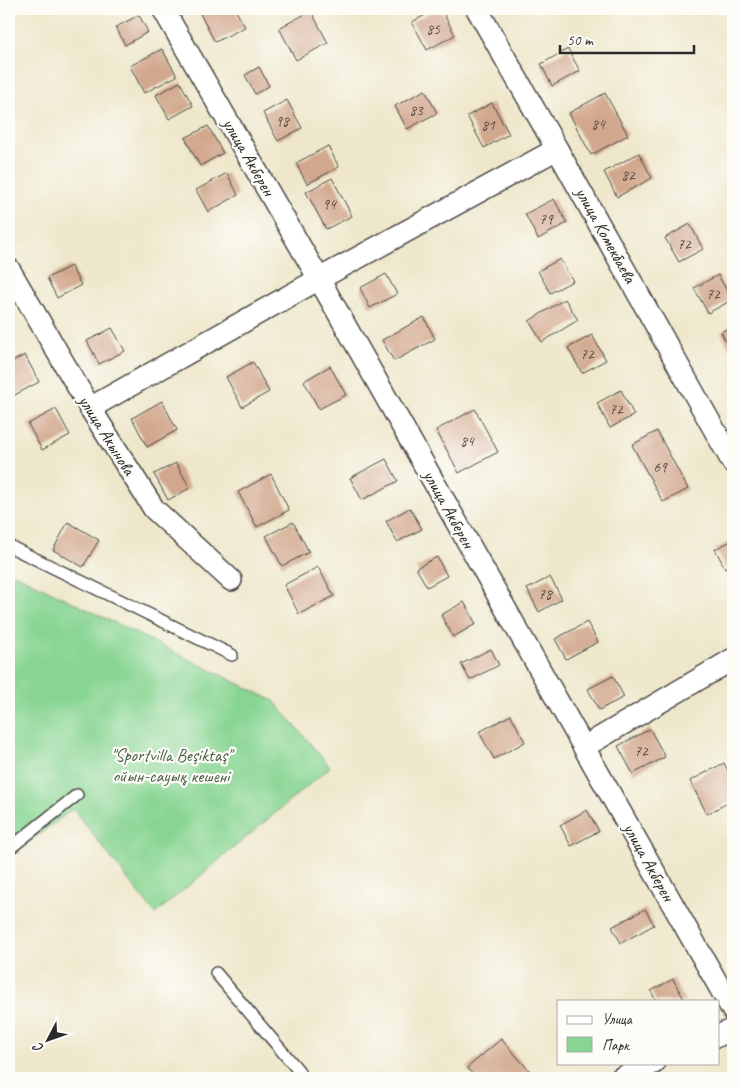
<svg xmlns="http://www.w3.org/2000/svg" width="742" height="1087" font-family="Caveat,sans-serif">
	<style>
		.green { fill: #88d593; stroke: #5a805f }
		.building { fill: #d1a78d }
		.lines { fill: none; stroke-linecap: round; stroke-linejoin: round }
		.lane-casing { stroke: #484743; stroke-width: 14 }
		.street-casing { stroke: #484743; stroke-width: 24 }
		.lane { stroke: #fff; stroke-width: 11 }
		.street { stroke: #fff; stroke-width: 21 }
		.labels { text-anchor: middle; stroke-width: 4.5; stroke-linejoin: round; paint-order: stroke }
		.number-label { font-size: 15px; fill: #544a44 }
		.street-label { font-size: 18px; fill: #2b2b2b; stroke: #fdfcf7 }
		.park-label { font-size: 18px; fill: #475e4a; stroke: #fdfcf7 }
	</style>
	<rect width="100%" height="100%" fill="#fdfcf7"/>
	<filter id="ink" filterUnits="userSpaceOnUse"><feTurbulence type="fractalNoise" baseFrequency=".02" numOctaves="2"/><feDisplacementMap in="SourceGraphic" scale="10" xChannelSelector="R" yChannelSelector="G"/><feConvolveMatrix kernelMatrix="1 2 1 2 8 2 1 2 1" color-interpolation-filters="sRGB"/></filter>
	<filter id="wash" filterUnits="userSpaceOnUse"><feTurbulence type="fractalNoise" baseFrequency=".0096" numOctaves="4" result="noise"/><feDisplacementMap in="SourceGraphic" scale="20" xChannelSelector="R" yChannelSelector="G"/><feGaussianBlur stdDeviation="1.12" result="paint"/><feColorMatrix in="noise" values="0 0 0 0 0 0 0 0 0 0 0 0 0 0 0 0 0 1.4 0 .05"/><feComposite in="paint" operator="in"/></filter>
	<g filter="url(#wash)">
		<rect width="100%" height="100%" fill="#eee7cb"/>
		<path class="green" d="M9 571 274 701 330 767 155 914 73 809 9 856Z"/>
		<g id="blocks">
			<g class="building">
				<path d="M201 9H235L245 27 215 42 198 10Z"/>
				<path d="M437 9H441L455 35 427 50 412 22Z"/>
				<path d="M311 11 328 43 296 60 279 28Z"/>
				<path d="M139 15 148 32 125 45 116 27Z"/>
				<path d="M162 49 177 76 144 93 130 66Z"/>
				<path d="M568 49 580 71 552 86 541 64Z"/>
				<path d="M259 67 269 86 255 94 245 75Z"/>
				<path d="M180 82 193 106 169 119 156 95Z"/>
				<path d="M425 90 437 113 407 129 395 106Z"/>
				<path d="M605 93 628 135 591 155 569 113Z"/>
				<path d="M287 100 302 128 278 141 263 113Z"/>
				<path d="M492 103 509 134 484 148 467 116Z"/>
				<path d="M208 126 223 153 200 166 185 138Z"/>
				<path d="M328 146 339 167 307 184 296 163Z"/>
				<path d="M639 153 652 178 617 197 604 172Z"/>
				<path d="M227 173 238 195 208 212 196 190Z"/>
				<path d="M332 178 352 216 326 229 306 192Z"/>
				<path d="M554 199 567 223 538 239 525 214Z"/>
				<path d="M690 224 703 249 679 262 665 238Z"/>
				<path d="M560 259 573 281 550 293 538 271Z"/>
				<path d="M71 266 81 285 57 298 47 278Z"/>
				<path d="M386 274 397 294 370 308 360 288Z"/>
				<path d="M718 275 732 300 708 313 694 288Z"/>
				<path d="M565 299 578 320 542 342 529 321Z"/>
				<path d="M424 317 435 339 394 361 382 340Z"/>
				<path d="M733 325V356L721 332Z"/>
				<path d="M112 328 125 351 99 364 87 341Z"/>
				<path d="M592 335 606 360 582 373 568 348Z"/>
				<path d="M25 355 39 382 9 398V363Z"/>
				<path d="M253 362 269 392 242 407 226 377Z"/>
				<path d="M330 366 346 395 319 409 304 381Z"/>
				<path d="M621 390 634 415 610 428 597 403Z"/>
				<path d="M162 401 177 430 147 447 132 418Z"/>
				<path d="M56 409 70 435 42 450 28 424Z"/>
				<path d="M475 409 498 452 459 473 436 430Z"/>
				<path d="M657 431 688 489 663 502 632 445Z"/>
				<path d="M386 459 398 481 362 500 350 478Z"/>
				<path d="M176 463 190 488 168 500 154 474Z"/>
				<path d="M271 474 289 510 257 527 238 492Z"/>
				<path d="M410 508 422 529 397 542 386 521Z"/>
				<path d="M68 522 99 540 83 567 53 550Z"/>
				<path d="M293 522 309 552 282 566 266 536Z"/>
				<path d="M733 540V564L725 568 715 549Z"/>
				<path d="M437 557 447 576 427 587 416 568Z"/>
				<path d="M318 567 334 596 299 614 284 585Z"/>
				<path d="M550 577 562 599 539 612 527 589Z"/>
				<path d="M464 602 476 624 453 637 441 615Z"/>
				<path d="M587 622 598 642 566 659 555 639Z"/>
				<path d="M491 649 499 665 470 680 461 664Z"/>
				<path d="M613 676 624 697 599 710 588 689Z"/>
				<path d="M511 715 525 742 494 759 479 732Z"/>
				<path d="M650 729 665 757 633 774 618 746Z"/>
				<path d="M724 763 733 780V800L707 814 690 781Z"/>
				<path d="M587 810 599 831 571 846 560 825Z"/>
				<path d="M645 909 654 925 621 943 612 927Z"/>
				<path d="M673 979 685 1001H656L651 991Z"/>
				<path d="M501 1039 536 1078H476L467 1068Z"/>
			</g>
		</g>
	</g>
	<g filter="url(#ink)">
		<use href="#blocks" fill-opacity="0" stroke="#484743" stroke-width="1"/>
		<g class="lines">
			<g class="lane-casing">
				<g id="lane">
					<path d="M9 546 232 655"/>
					<path d="M9 849 77 795"/>
					<path d="M216 973 298 1070 301 1078"/>
				</g>
			</g>
			<g class="street-casing">
				<g id="street">
					<path d="M163 9 319 279 733 1011"/>
					<path d="M477 9 557 149 733 463"/>
					<path d="M9 269 90 408 154 509 231 580"/>
					<path d="M90 408 319 279 557 149"/>
					<path d="M584 747 733 659"/>
					<path d="M718 1036 733 1029"/>
					<path d="M621 1078 654 1063"/>
				</g>
			</g>
			<use href="#lane" class="lane"/>
			<use href="#street" class="street"/>
		</g>
	</g>
	<g class="labels">
		<g class="number-label">
			<text x="433" y="34">85</text>
			<text x="416" y="115">83</text>
			<text x="282" y="126">98</text>
			<text x="598" y="129">84</text>
			<text x="488" y="130">81</text>
			<text x="628" y="180">82</text>
			<text x="329" y="209">94</text>
			<text x="546" y="224">79</text>
			<text x="684" y="249">72</text>
			<text x="713" y="299">72</text>
			<text x="587" y="359">72</text>
			<text x="616" y="414">72</text>
			<text x="467" y="446">84</text>
			<text x="660" y="472">69</text>
			<text x="545" y="599">78</text>
			<text x="641" y="756">72</text>
		</g>
		<g class="street-label">
			<text transform="translate(249 157) rotate(60)" y="6">улица Акберен</text>
			<text transform="translate(606 235) rotate(61)" y="6">улица Комекбаева</text>
			<text transform="translate(107 435) rotate(58)" y="6">улица Акынова</text>
			<text transform="translate(449 509) rotate(61)" y="6">улица Акберен</text>
			<text transform="translate(649 862) rotate(61)" y="6">улица Акберен</text>
		</g>
		<g class="park-label">
			<text x="171" y="761">"Sportvilla Beşiktaş"<tspan x="171" dy="21">ойын-сауық кешені</tspan></text>
		</g>
	</g>
	<rect width="742" height="1087" fill="none" stroke="#fdfcf7" stroke-width="30"/>
	<rect x="557" y="1000" width="162" height="65" fill="#fdfcf7" stroke="#a9a8a5"/>
	<rect x="567" y="1016" width="25" height="8" fill="#ffffff" stroke="#a9a8a5"/>
	<text x="602" y="1024" font-size="15" fill="#2b2b2b">Улица</text>
	<rect x="567" y="1037" width="25" height="15" fill="#88d593" stroke="#a9a8a5"/>
	<text x="602" y="1050" font-size="15" fill="#2b2b2b">Парк</text>
	<g transform="translate(48 1040) rotate(229)" stroke="#fdfcf7" stroke-width="4" paint-order="stroke">
	<path d="M0-4L9 19L0 12L-9 19Z" fill="#2b2b2b"/>
	<text y="-8" font-size="14" font-weight="bold" text-anchor="middle" fill="#2b2b2b">С</text>
	</g>
	<path d="M560 45v8h134v-8" fill="none" stroke="#2b2b2b" stroke-width="2.5"/>
	<text x="567" y="45" font-size="15" fill="#2b2b2b" stroke="#fdfcf7" stroke-width="4" paint-order="stroke">50 m</text>
</svg>
